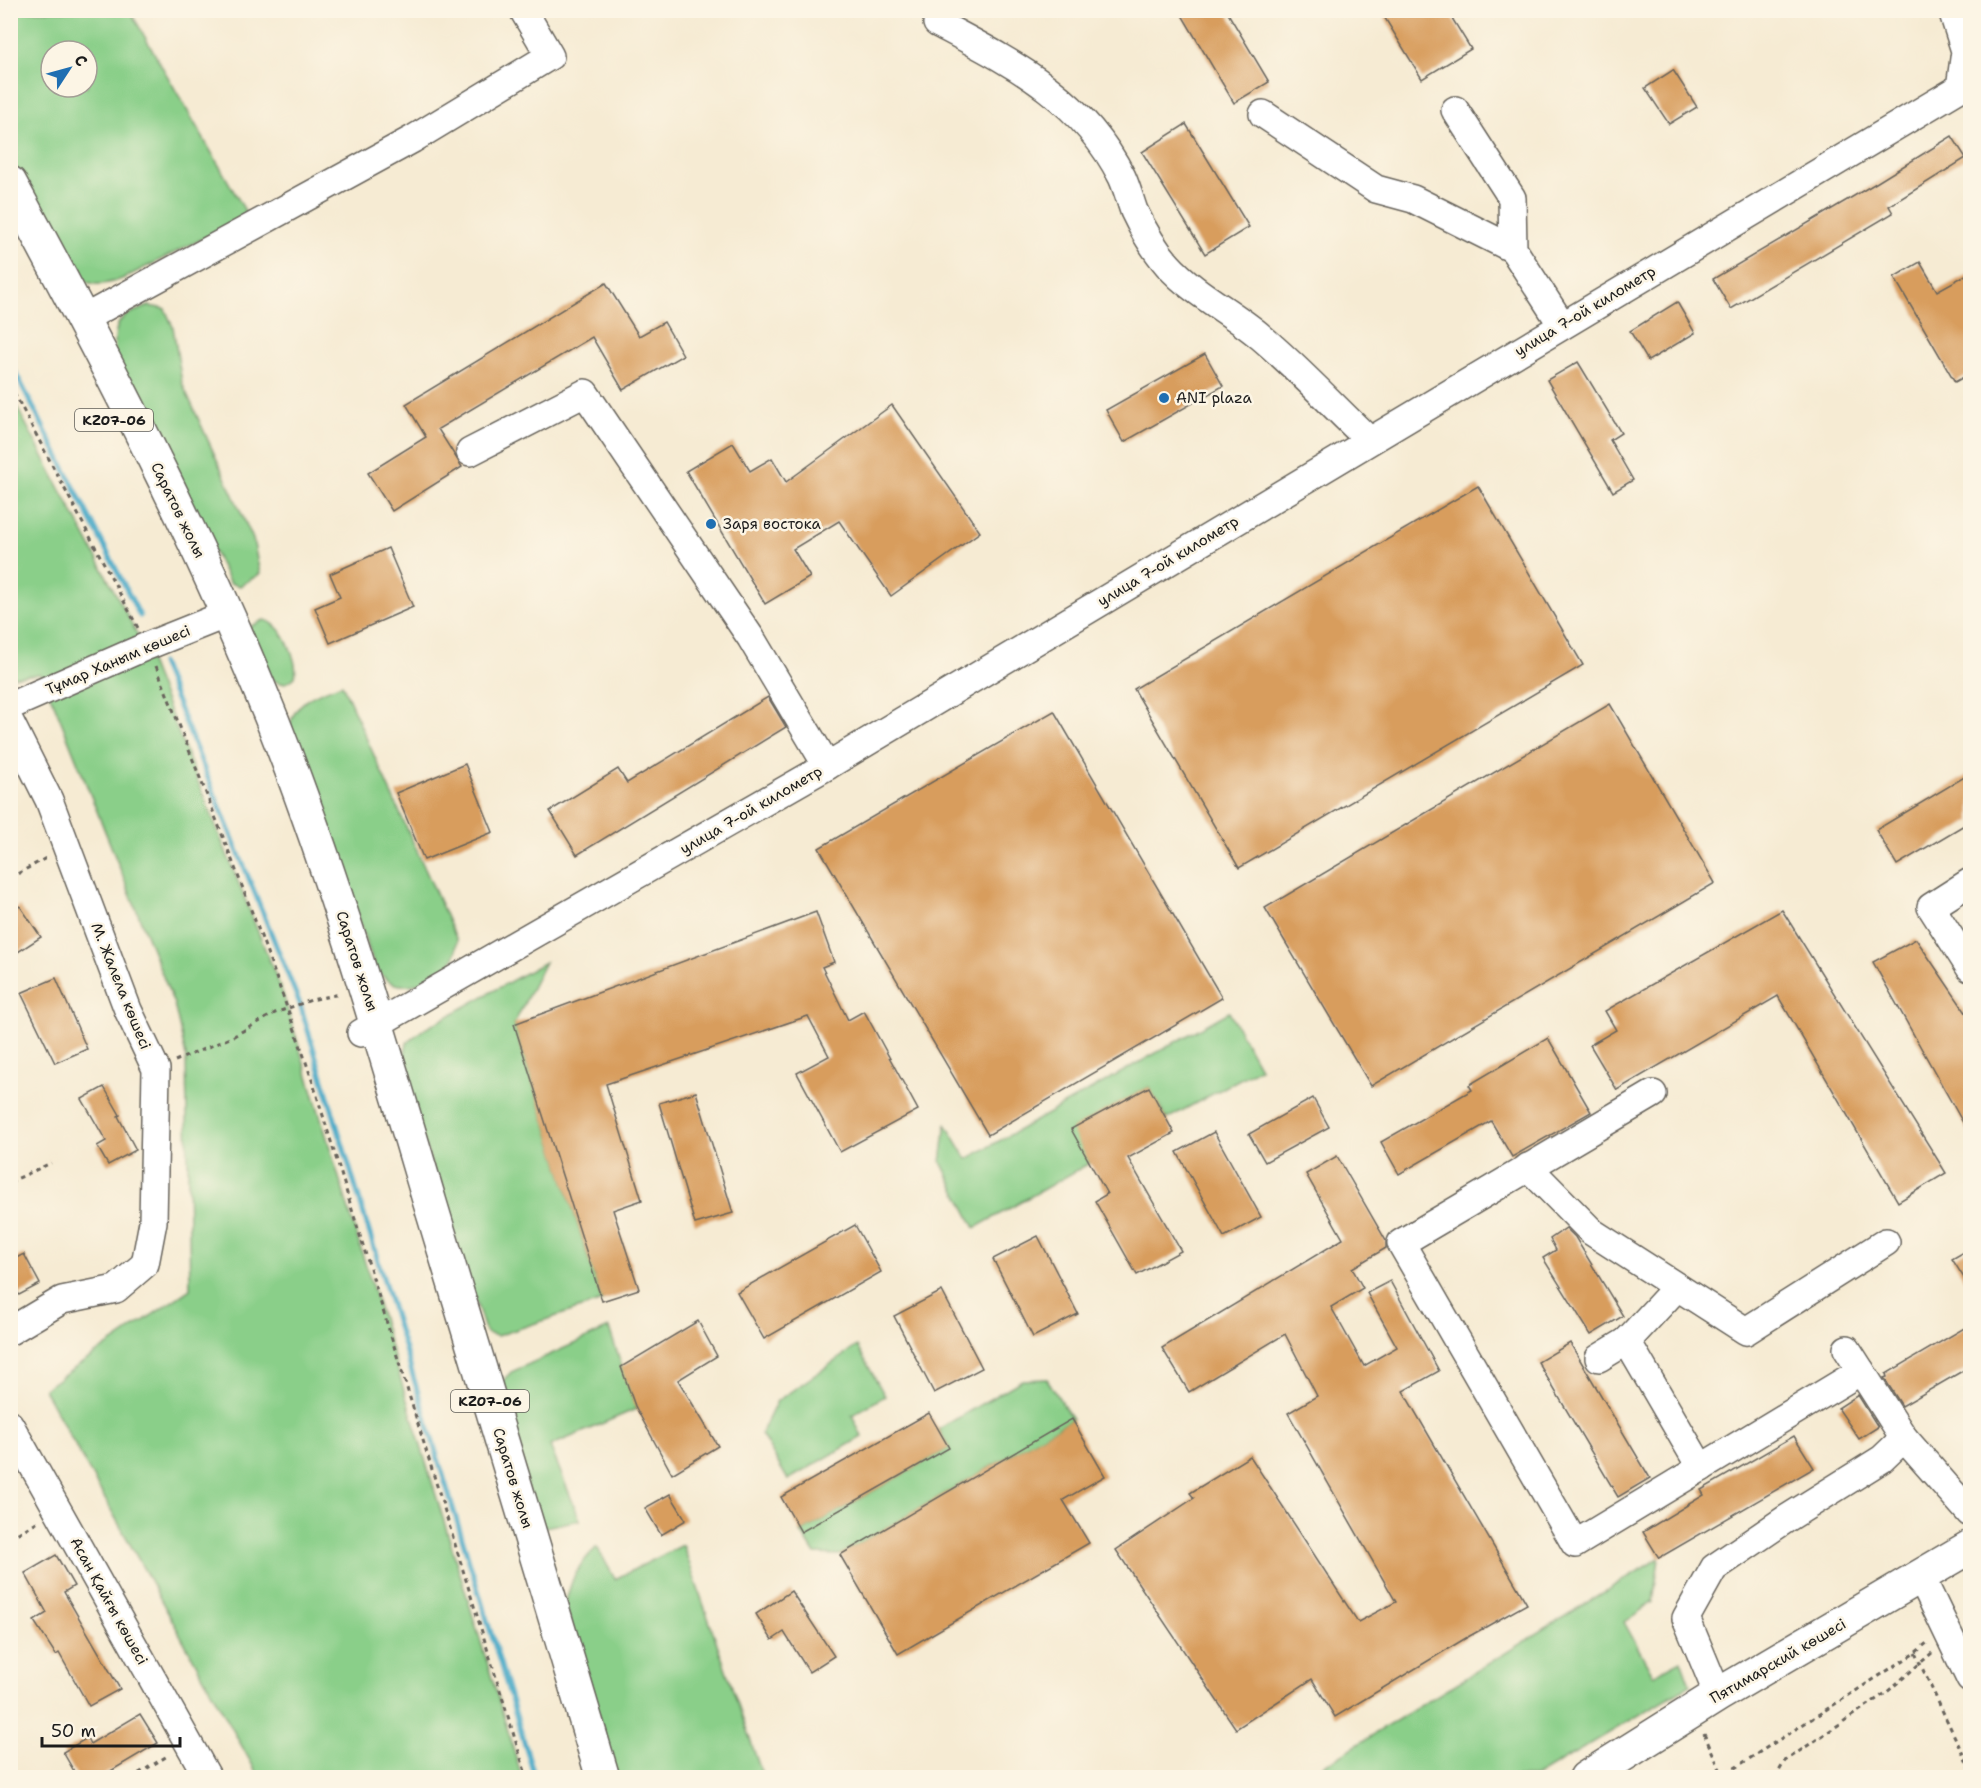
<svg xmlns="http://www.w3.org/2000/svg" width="1981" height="1788" font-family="'Shantell Sans',sans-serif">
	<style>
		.green { fill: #8acf89; stroke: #537652; stroke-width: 1.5; fill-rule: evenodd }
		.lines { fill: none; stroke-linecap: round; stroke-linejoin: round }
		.stream { stroke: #49aac8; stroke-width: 5 }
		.building { fill: #d89d5d }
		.minor-casing { stroke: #68645c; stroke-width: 30 }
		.major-casing { stroke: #68645c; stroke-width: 36 }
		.path { stroke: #68645c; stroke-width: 3; stroke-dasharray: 4.5 4.5; stroke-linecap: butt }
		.minor { stroke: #fff; stroke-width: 27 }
		.major { stroke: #fff; stroke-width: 33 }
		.poi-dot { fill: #1f6fb2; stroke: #fcf5e5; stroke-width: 2 }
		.labels { text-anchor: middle; stroke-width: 5; stroke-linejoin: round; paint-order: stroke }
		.shield { fill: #fcf5e5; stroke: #5f5d58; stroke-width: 1.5 }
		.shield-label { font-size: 14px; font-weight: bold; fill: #1c1c1c }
		.street-label { font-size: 15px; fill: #1c1c1c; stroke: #fcf5e5 }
		.poi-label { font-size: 15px; fill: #1c1c1c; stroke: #fcf5e5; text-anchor: start }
	</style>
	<rect width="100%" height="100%" fill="#fcf5e5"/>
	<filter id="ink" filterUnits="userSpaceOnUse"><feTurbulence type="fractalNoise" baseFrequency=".0167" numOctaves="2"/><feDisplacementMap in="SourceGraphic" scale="12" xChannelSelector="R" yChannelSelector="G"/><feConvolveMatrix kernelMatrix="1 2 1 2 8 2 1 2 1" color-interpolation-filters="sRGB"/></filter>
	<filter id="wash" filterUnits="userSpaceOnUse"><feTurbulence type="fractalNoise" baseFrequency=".008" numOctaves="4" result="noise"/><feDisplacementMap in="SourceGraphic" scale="24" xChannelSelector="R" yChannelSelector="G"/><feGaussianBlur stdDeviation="1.35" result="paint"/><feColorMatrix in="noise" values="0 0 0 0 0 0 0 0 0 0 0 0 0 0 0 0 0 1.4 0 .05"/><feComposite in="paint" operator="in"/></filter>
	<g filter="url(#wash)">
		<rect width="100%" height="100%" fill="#f6ebd3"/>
		<g class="green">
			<path d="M10 11H130L248 216 122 279C99 287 91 286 70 274L11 163ZM51 51H87V87H51Z"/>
			<path d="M149 306 165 309 173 327 182 383 253 539 260 574 240 586 230 583 114 355C116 320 115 318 149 306Z"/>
			<path d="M10 394 144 647 283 994 522 1777H259L44 1389 190 1289 186 1056 174 1004 55 706 40 674 11 677Z"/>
			<path d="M264 620C282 623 299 660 295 677 269 701 256 649 248 632L251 626Z"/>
			<path d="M342 684 457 940C456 949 456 956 451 963 441 978 413 989 395 984 388 982 381 975 376 970L290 725C296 698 320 693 342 684Z"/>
			<path d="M545 962 514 1024 602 1301 497 1336 486 1333 401 1071 407 1043 421 1031Z"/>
			<path d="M1229 1012 1260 1068 1167 1119 1149 1087 1072 1129 1090 1163 975 1228 941 1162 946 1124 967 1159Z"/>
			<path d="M609 1328 636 1409 550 1446 580 1520 540 1528 501 1402 502 1382 511 1372Z"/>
			<path d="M857 1346 885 1396 852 1415 862 1437 788 1480 761 1434 777 1401Z"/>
			<path d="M1047 1379 1072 1419 840 1555 815 1554 801 1532 949 1448 939 1429 1022 1380Z"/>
			<path d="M683 1545 763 1777H616L565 1605C572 1577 576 1567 597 1547L615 1579Z"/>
			<path d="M1659 1558 1653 1602 1624 1622 1653 1675 1681 1660 1690 1685 1535 1777H1305Z"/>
		</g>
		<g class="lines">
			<g class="stream">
				<path d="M10 362 140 616"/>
				<path d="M161 663 300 1004 535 1778"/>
			</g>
		</g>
		<g id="blocks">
			<g class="building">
				<path d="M1179 10H1226L1269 82 1234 103Z"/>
				<path d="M1380 10H1447L1471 49 1422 79Z"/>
				<path d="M1673 70 1697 107 1669 124 1645 88Z"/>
				<path d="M1186 124 1249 227 1205 254 1142 152Z"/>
				<path d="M1952 136 1966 158 1889 206 1893 213 1731 309 1713 279 1876 183Z"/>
				<path d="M1920 262 1937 291 1971 272V373L1955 382 1894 277Z"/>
				<path d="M606 283 639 336 664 322 683 355 623 390 592 337 438 429 462 467 392 511 368 473 426 437 406 404Z"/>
				<path d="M1677 302 1695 333 1648 361 1630 331Z"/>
				<path d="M1205 354 1223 386 1124 442 1106 410Z"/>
				<path d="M1578 362 1621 433 1610 440 1633 480 1613 492 1547 380Z"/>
				<path d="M892 405 980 532 891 596 839 521 793 549 810 577 765 604 686 471 733 443 750 471 772 458 786 482Z"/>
				<path d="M1478 486 1583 665 1239 868 1134 689Z"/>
				<path d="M388 548 413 607 330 643 315 608 340 597 330 574Z"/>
				<path d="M768 697 786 727 577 855 550 811 618 769 627 783Z"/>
				<path d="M1610 704 1715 883 1371 1086 1265 908Z"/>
				<path d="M1054 711 1222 998 988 1135 819 848Z"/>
				<path d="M465 764 493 832 424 860 396 793Z"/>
				<path d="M1971 773V821L1897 865 1876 830Z"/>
				<path d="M20 906 41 937 18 952 10 939V912Z"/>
				<path d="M1782 910 1946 1173 1898 1202 1778 996 1617 1090 1590 1045 1616 1030 1605 1011Z"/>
				<path d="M816 912 834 962 822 967 848 1020 864 1011 918 1110 840 1152 797 1073 829 1056 808 1016 606 1084 642 1200 613 1210 639 1289 602 1301 514 1024Z"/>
				<path d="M1916 939 1971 1020V1137L1873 962Z"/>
				<path d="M56 978 87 1049 55 1063 21 993Z"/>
				<path d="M1548 1038 1591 1112 1512 1157 1491 1121 1399 1174 1381 1142 1472 1090 1469 1085Z"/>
				<path d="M104 1087 120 1115 118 1116 136 1150 108 1165 97 1146 106 1141 82 1099Z"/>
				<path d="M1149 1087 1174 1133 1128 1158 1181 1251 1137 1275 1095 1201 1107 1194 1071 1129Z"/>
				<path d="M696 1092 733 1213 695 1224 659 1103Z"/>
				<path d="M1313 1098 1329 1127 1265 1162 1249 1134Z"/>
				<path d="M1214 1132 1261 1217 1224 1237 1177 1152Z"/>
				<path d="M1337 1156 1386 1241V1248L1352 1268 1363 1288 1331 1307 1364 1366 1397 1347 1367 1293 1390 1281 1439 1371 1403 1391 1527 1604 1466 1638 1335 1717 1312 1679 1236 1729 1116 1550 1194 1498 1190 1493 1250 1456 1358 1622 1396 1602 1288 1413 1317 1396 1285 1334 1189 1392 1162 1348 1343 1239 1306 1174Z"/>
				<path d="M855 1225 881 1272 764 1339 737 1292Z"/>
				<path d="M1566 1228 1575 1237 1623 1316 1591 1335 1543 1258 1556 1250 1550 1239Z"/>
				<path d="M1038 1236 1078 1314 1033 1337 993 1259Z"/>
				<path d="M1971 1248V1289L1952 1259Z"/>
				<path d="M24 1254 40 1284 19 1295 10 1280V1261Z"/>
				<path d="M942 1291 982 1368 934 1393 894 1316Z"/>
				<path d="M698 1321 717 1356 678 1380 718 1446 672 1474 635 1406 621 1367Z"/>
				<path d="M1971 1324V1366L1902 1406 1884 1378 1887 1377 1886 1374Z"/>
				<path d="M1570 1343 1650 1478 1618 1497 1538 1362Z"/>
				<path d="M1858 1395 1878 1427 1859 1439 1838 1408Z"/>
				<path d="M929 1413 949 1448 801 1532 781 1497Z"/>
				<path d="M1072 1419 1105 1476 1063 1500 1089 1543 898 1654 840 1555Z"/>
				<path d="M1794 1436 1814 1468 1659 1558 1643 1532 1704 1495 1701 1490Z"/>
				<path d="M670 1494 686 1520 661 1535 645 1508Z"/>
				<path d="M56 1555 74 1586 64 1592 120 1689 89 1706 59 1653 56 1655 34 1621 47 1613 25 1573Z"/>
				<path d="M791 1591 834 1656 809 1672 784 1632 772 1640 756 1614Z"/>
				<path d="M140 1714 158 1743 99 1778H78L63 1752 87 1738 90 1744Z"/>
			</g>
		</g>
	</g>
	<g filter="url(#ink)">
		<use href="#blocks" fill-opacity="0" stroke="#68645c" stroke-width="1.5"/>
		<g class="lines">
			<g class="minor-casing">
				<g id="minor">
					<path d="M1952 10 1965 51 1960 88"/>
					<path d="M937 23C1012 63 1082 97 1122 177 1127 188 1130 200 1134 211 1143 230 1154 249 1168 265 1194 294 1232 312 1261 337 1299 369 1333 406 1369 440"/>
					<path d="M1455 110 1512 198 1513 249 1562 325"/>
					<path d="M1263 114 1376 189 1413 199 1513 249"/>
					<path d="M83 319 413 139 550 56 523 10"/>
					<path d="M470 452 585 393 751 638 827 766"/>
					<path d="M10 706 147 646 227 614"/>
					<path d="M10 722 49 800 128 1010 156 1069 153 1222 145 1264 116 1289 62 1300 10 1331"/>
					<path d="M1970 882 1931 907 1970 968"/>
					<path d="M361 1033 827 766 1970 82"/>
					<path d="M1653 1094 1401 1243 1575 1544 1861 1371"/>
					<path d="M1528 1167 1592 1232 1746 1331 1886 1242"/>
					<path d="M1627 1341 1701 1468"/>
					<path d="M1847 1349 1904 1438 1970 1513"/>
					<path d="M1599 1358 1627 1341 1677 1287"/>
					<path d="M10 1425 208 1778"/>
					<path d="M1921 1577 1970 1679"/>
					<path d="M1718 1695 1686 1618 1714 1568 1786 1519 1882 1459 1904 1438"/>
				</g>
			</g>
			<g class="major-casing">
				<g id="major">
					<path d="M10 183C105 359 199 537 273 722 335 879 382 1041 430 1203 488 1394 546 1586 603 1778"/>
					<path d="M1586 1778 1718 1695 1970 1547"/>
				</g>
			</g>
			<g class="path">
				<path d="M10 385 138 628"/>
				<path d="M156 666C210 804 266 942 313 1083L527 1778"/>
				<path d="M10 878 46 858"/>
				<path d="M175 1061 232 1037 275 1013 311 1000 340 994"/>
				<path d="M10 1182 51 1163"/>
				<path d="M10 1538 40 1520"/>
				<path d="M1915 1653 1970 1769"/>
				<path d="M1704 1734 1724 1778"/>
				<path d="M131 1778 169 1755"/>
				<path d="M1719 1778 1915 1653 1928 1642"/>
				<path d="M1775 1778 1785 1761 1887 1692 1933 1652"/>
			</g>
			<use href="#minor" class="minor"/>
			<use href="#major" class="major"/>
		</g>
	</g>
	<g class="poi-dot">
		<circle cx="1164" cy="398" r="6"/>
		<circle cx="711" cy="524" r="6"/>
	</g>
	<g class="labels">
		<g class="shield">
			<rect x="75" y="409" width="78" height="22" rx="4.5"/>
			<rect x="451" y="1390" width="78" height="22" rx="4.5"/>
		</g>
		<g class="shield-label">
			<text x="114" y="425">KZ07-06</text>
			<text x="490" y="1406">KZ07-06</text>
		</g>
		<g class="street-label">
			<text transform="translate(1585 311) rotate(-31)" y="5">улица 7-ой километр</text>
			<text transform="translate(178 510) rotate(64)" y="5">Саратов жолы</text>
			<text transform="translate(1168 561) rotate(-31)" y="5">улица 7-ой километр</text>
			<text transform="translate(118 660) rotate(-23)" y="5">Тұмар Ханым көшесі</text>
			<text transform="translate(751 810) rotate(-30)" y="5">улица 7-ой километр</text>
			<text transform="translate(357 961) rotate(72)" y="5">Саратов жолы</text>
			<text transform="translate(121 986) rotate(68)" y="5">М. Жалела көшесі</text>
			<text transform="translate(513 1478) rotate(73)" y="5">Саратов жолы</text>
			<text transform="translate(109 1601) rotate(61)" y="5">Асан Қайғы көшесі</text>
			<text transform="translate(1778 1661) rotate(-30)" y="5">Пятимарский көшесі</text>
		</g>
		<g class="poi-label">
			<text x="1176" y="403">ANI plaza</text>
			<text x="723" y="529">Заря востока</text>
		</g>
	</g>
	<rect width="1981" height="1788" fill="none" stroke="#fcf5e5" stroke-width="36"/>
	<g transform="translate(69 69) rotate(54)"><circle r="28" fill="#fcf5e5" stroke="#a29e95" stroke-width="1.5"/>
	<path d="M0-4.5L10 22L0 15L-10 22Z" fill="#1f6fb2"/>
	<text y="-9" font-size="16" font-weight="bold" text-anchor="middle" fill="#1c1c1c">С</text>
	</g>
	<path d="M42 1737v9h138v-9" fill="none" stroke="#1c1c1c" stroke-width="3"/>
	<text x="51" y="1737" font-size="18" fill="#1c1c1c" stroke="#fcf5e5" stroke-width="4.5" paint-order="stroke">50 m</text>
</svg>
